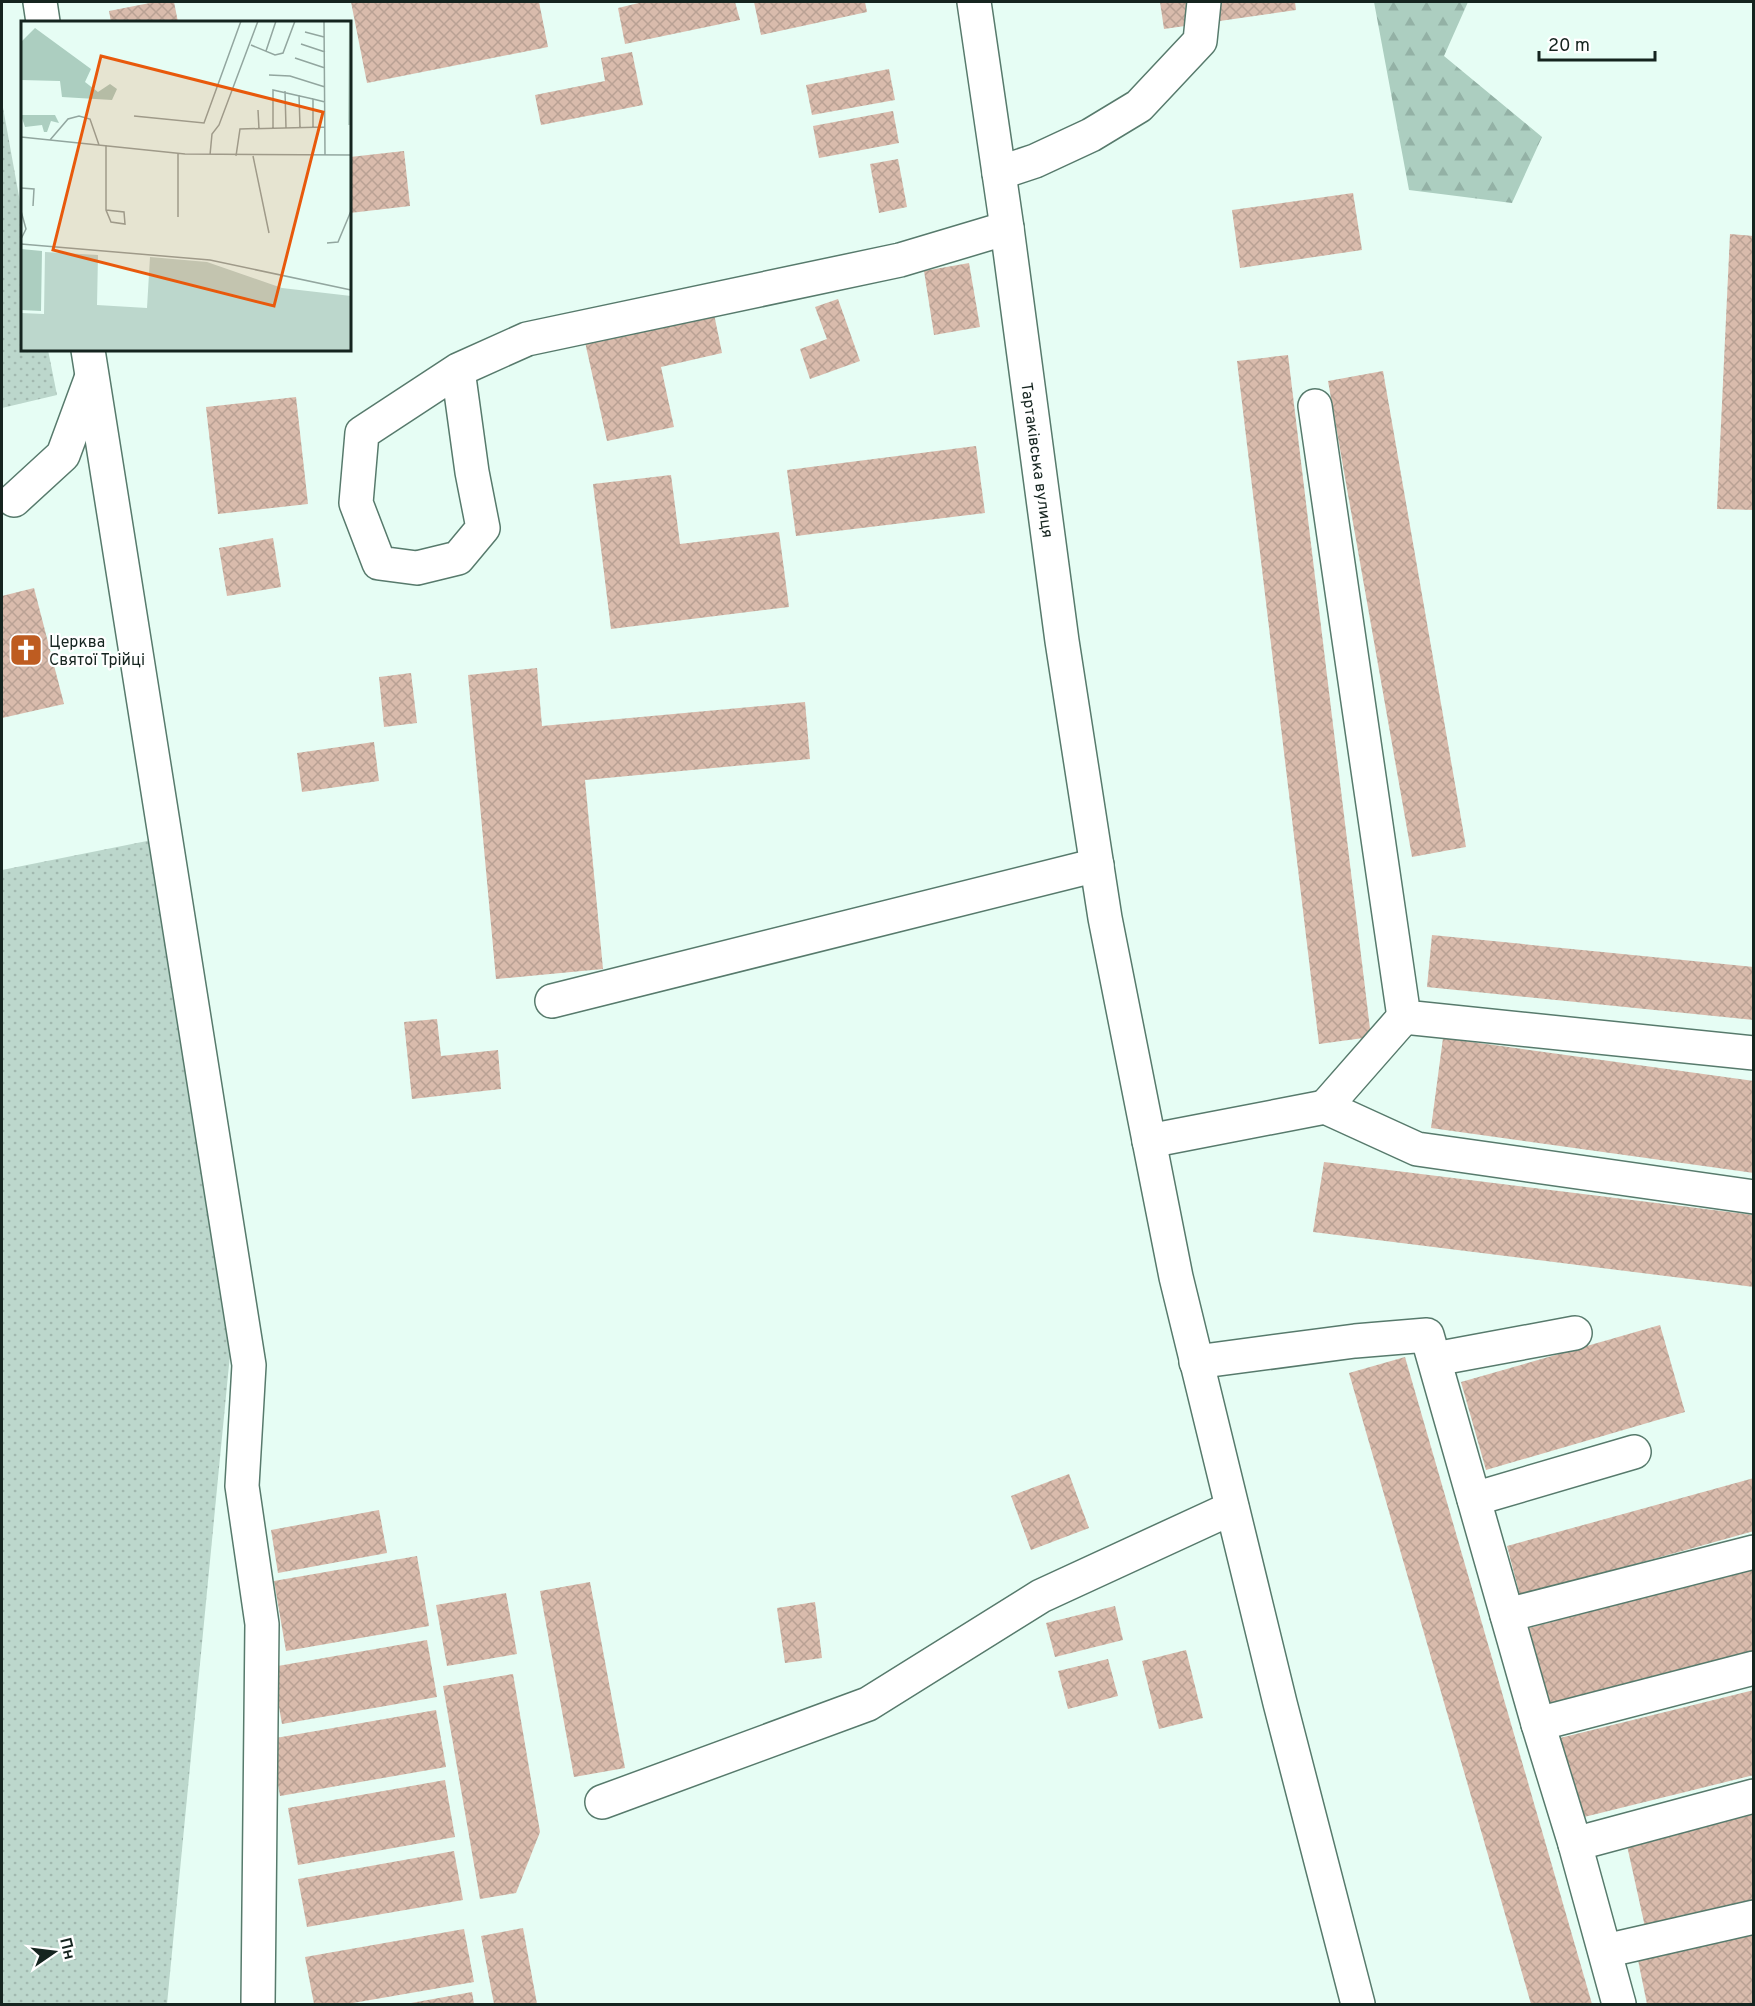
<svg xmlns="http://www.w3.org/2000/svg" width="1755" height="2006" font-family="Overpass,sans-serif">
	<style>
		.forest { fill: url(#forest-firs) }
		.park { fill: url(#park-dots) }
		.building { fill: url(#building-cross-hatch) }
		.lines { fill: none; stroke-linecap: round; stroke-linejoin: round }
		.minor-casing { stroke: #577a6c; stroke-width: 36 }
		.minor { stroke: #fff; stroke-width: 33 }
		.labels { text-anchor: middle; stroke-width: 4.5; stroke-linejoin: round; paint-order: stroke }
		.street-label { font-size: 16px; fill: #15241f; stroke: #fff }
		.poi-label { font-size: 16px; fill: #15241f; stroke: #fff; text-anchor: start }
		.inset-road { fill: none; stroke: #92a69f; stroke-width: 1.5 }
		.view { fill: #e8590c; fill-opacity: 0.15; stroke: #e8590c; stroke-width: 3 }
		.inset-edge { fill: none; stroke: #15241f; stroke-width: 3 }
	</style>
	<defs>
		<pattern id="forest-firs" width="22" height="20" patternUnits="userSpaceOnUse" patternTransform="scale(1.5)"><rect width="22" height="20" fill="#accec0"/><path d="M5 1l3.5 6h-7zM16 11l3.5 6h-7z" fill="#93b1a5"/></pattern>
		<pattern id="park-dots" width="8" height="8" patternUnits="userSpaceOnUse" patternTransform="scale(1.5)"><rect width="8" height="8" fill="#bcd7cc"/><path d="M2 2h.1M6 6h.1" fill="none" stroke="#a1b8af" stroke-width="1.8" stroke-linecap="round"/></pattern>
		<pattern id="building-cross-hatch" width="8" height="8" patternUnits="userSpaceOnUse" patternTransform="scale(1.5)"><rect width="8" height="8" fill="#d9bbac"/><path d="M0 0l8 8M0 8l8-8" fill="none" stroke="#b9a194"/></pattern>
	</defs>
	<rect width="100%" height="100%" fill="#e6fdf4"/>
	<path class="forest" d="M1374 2H1468L1444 56 1542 137 1512 203 1409 190Z"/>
	<g class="park">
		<path d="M2 102 22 213V350H48L57 395 2 408Z"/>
		<path d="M152 840 232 1334 167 2004H2V870Z"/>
	</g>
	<g class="building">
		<path d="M155 2H174L178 22H111L109 11Z"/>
		<path d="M351 2H539L548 47 367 83Z"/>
		<path d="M643 2H735L740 20 625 44 618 8Z"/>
		<path d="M754 2H865L867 12 761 35Z"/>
		<path d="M1160 2H1295L1296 10 1164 29Z"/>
		<path d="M632 52 643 105 541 125 535 95 605 81 601 58Z"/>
		<path d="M889 69 895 100 812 115 806 85Z"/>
		<path d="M893 111 899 143 819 158 813 126Z"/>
		<path d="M404 151 410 206 350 213V157Z"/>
		<path d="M898 159 907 207 879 213 870 164Z"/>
		<path d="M1353 193 1362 250 1240 268 1232 210Z"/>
		<path d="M1730 234 1754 236V510L1717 509Z"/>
		<path d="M969 263 980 327 934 335 924 271Z"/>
		<path d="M838 299 860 361 810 379 800 349 827 339 815 307Z"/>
		<path d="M714 314 722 353 661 367 674 427 607 441 585 342Z"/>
		<path d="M1288 355 1371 1037 1319 1044 1237 361Z"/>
		<path d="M1383 371 1466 847 1412 857 1328 381Z"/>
		<path d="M296 397 308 504 218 514 206 407Z"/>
		<path d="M976 446 985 513 796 536 787 470Z"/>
		<path d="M671 475 680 544 779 532 789 607 611 629 593 484Z"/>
		<path d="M273 538 281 587 227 596 219 548Z"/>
		<path d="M34 588 64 704 2 718V596Z"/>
		<path d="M537 668 542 726 805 702 810 759 585 780 603 969 496 979 468 675Z"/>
		<path d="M411 673 417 723 384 727 379 677Z"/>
		<path d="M374 742 379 781 302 792 297 753Z"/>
		<path d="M1432 935 1754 967V1020L1427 987Z"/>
		<path d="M437 1019 441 1056 498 1050 501 1089 412 1099 404 1022Z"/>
		<path d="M1443 1038 1754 1081V1173L1431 1128Z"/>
		<path d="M1324 1162 1754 1215V1287L1313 1232Z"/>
		<path d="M1660 1325 1685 1412 1486 1470 1461 1382Z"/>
		<path d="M1405 1357 1592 2004H1531L1349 1373Z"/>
		<path d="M1069 1474 1089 1528 1031 1550 1011 1496Z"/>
		<path d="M1754 1478V1531L1520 1596 1507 1546Z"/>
		<path d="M379 1510 387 1553 278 1573 271 1530Z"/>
		<path d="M417 1556 429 1626 286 1651 274 1581Z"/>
		<path d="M1754 1568V1653L1546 1708 1525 1629Z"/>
		<path d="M590 1582 625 1768 574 1777 540 1591Z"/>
		<path d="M506 1593 517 1654 447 1666 436 1605Z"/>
		<path d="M815 1602 822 1658 785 1663 777 1608Z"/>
		<path d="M1115 1606 1123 1640 1055 1657 1046 1623Z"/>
		<path d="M427 1640 437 1697 282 1724 272 1667Z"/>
		<path d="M1186 1650 1203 1718 1159 1729 1142 1661Z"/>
		<path d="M1108 1659 1118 1696 1068 1709 1058 1671Z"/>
		<path d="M513 1674 540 1832 516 1893 480 1899 443 1686Z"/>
		<path d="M1754 1690V1775L1580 1818 1560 1738Z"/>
		<path d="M436 1710 446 1767 280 1796 270 1739Z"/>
		<path d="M445 1780 455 1837 298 1865 288 1808Z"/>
		<path d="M1754 1812V1903L1645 1927 1626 1841Z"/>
		<path d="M454 1851 463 1900 307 1927 298 1879Z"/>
		<path d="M523 1928 537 2004H494L481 1936Z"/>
		<path d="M464 1929 474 1982 347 2004H314L305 1957Z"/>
		<path d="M1754 1931V2004H1647L1638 1960Z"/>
		<path d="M472 1992 474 2004H411V2003Z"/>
	</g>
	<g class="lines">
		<g class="minor-casing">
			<g id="minor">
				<path d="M40 2 43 22"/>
				<path d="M974 2 1007 228 1062 641 1105 918 1176 1277 1280 1703 1358 2004"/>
				<path d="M999 173 1035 161 1091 135 1139 106 1200 41 1204 2"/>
				<path d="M88 350 249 1365 242 1486 262 1624 258 2004"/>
				<path d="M458 370 472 472 483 528 458 558 417 568 379 563 356 503 362 433 458 370 527 339 900 260 1007 228"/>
				<path d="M1315 406 1404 1017 1754 1053"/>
				<path d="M14 500 63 455 91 379"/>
				<path d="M552 1001 1097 865"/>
				<path d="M1325 1107 1404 1017"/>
				<path d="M1149 1141 1325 1107 1417 1149 1754 1197"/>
				<path d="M1435 1359 1575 1333"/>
				<path d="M1196 1362 1355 1341 1427 1335 1538 1724 1575 1844 1619 2004"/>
				<path d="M1474 1499 1634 1452"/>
				<path d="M1507 1615 1754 1552"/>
				<path d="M1538 1724 1754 1668"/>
				<path d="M602 1802 868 1704 1041 1596 1232 1508"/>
				<path d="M1575 1844 1754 1796"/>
				<path d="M1605 1951 1754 1917"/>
			</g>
		</g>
		<use href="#minor" class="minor"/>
	</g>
	<defs>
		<g id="church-square" transform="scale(1.725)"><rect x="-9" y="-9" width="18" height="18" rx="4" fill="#be5c21" stroke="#fff"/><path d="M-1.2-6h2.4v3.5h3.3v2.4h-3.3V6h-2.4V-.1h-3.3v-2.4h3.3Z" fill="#fff"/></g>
	</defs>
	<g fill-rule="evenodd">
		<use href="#church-square" x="26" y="650"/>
	</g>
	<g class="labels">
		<g class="street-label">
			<text transform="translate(1038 460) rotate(82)" y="6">Тартаківська вулиця</text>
		</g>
		<g class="poi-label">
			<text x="49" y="647">Церква<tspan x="49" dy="18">Святої Трійці</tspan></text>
		</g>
	</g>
	<g transform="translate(21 21)">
		<rect width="330" height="330" fill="#e6fdf4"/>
		<path d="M14 7 70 48 64 61 77 71 89 63 96 68 91 79 41 76 39 60 0 59V21ZM0 94H34L38 102 30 100 26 111H23L21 104 4 106ZM0 228 21 230 20 290 0 289Z" fill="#accec0"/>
		<path d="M328 0H330V104H327ZM24 231 77 234 76 284 126 287 129 236 186 241 261 267 330 275V330H0V292L23 293Z" fill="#bcd7cc"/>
		<path class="inset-road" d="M303 0 304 134M284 11 303 16M280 23 304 31M230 24 254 34 262 32 274 0M245 30 255 0M274 37 304 47M248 54 269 55 304 66M264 70 265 107M278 74 279 106M237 89 238 108M113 95 183 102 220 0M292 106V78L304 81M252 107V69L292 78M0 116 164 133 330 134M29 119 47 98 58 95 69 98 78 124M85 124V189L90 201 104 203 103 191 85 189M157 132V196M189 134 191 113 198 104 237 0M215 135 219 108 304 106M232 135 248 212M0 167 13 168 12 185M0 190 5 208 0 218M306 222 317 221 330 190M0 223 189 239 330 269"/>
		<path class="view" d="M80 35 302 91 253 285 32 229Z"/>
		<rect width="330" height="330" class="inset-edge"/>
	</g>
	<rect width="1755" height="2006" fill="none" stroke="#15241f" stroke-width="6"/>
	<g transform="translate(54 1952) rotate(76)" stroke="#ffffff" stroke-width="4.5" paint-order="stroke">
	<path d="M0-4.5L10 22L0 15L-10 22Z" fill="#15241f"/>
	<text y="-9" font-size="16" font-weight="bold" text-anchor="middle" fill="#15241f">Пн</text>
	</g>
	<path d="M1539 51v9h116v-9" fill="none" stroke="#15241f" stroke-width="3"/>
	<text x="1548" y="51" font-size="18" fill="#15241f" stroke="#ffffff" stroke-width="4.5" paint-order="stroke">20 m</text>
</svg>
